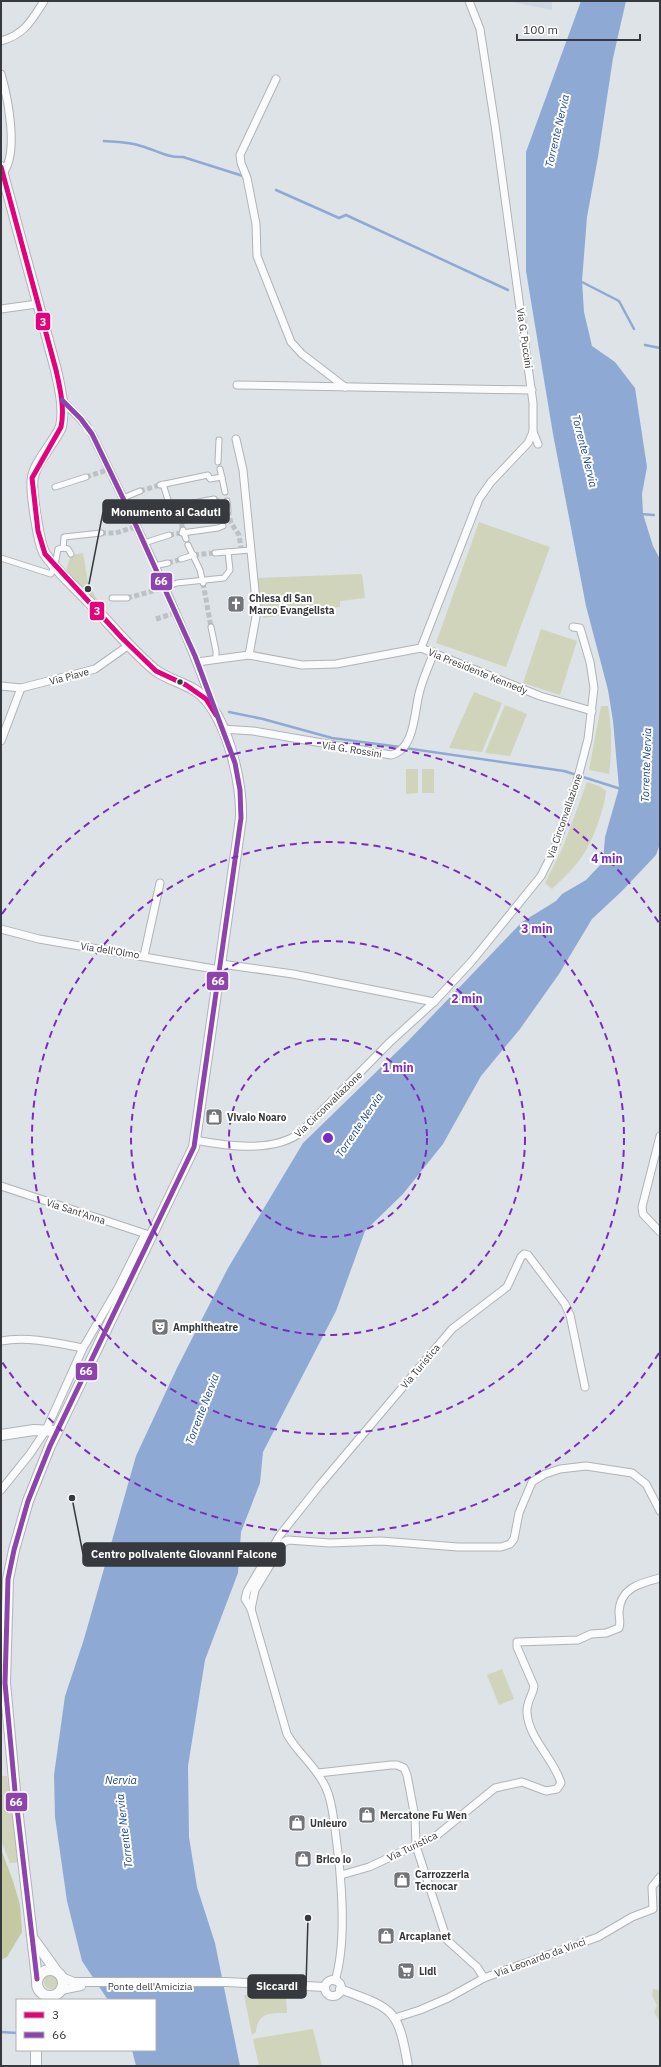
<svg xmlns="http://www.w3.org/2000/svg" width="661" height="2067" font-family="'IBM Plex Sans',sans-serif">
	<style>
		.built { fill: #ced7e2 }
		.green { fill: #cfd4ba }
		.forest { fill: #c4c9a2 }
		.water { fill: #8eaad4 }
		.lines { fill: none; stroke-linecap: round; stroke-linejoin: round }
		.stream { stroke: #8eaad4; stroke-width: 2.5 }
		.pedestrian-tunnel { stroke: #bcc1c6; stroke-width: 5; stroke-dasharray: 5 2.5; stroke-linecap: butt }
		.pedestrian-casing { stroke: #b0b3b7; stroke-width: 7 }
		.minor-casing { stroke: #b0b3b7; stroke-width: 9 }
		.tertiary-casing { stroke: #b0b3b7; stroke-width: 10 }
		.secondary-casing { stroke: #b0b3b7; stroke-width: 12 }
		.pedestrian { stroke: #fafbfc; stroke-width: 5 }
		.minor { stroke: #fafbfc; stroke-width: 7 }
		.tertiary { stroke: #fafbfc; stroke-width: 8 }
		.secondary { stroke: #fafbfc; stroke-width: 10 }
		.bus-1-casing { stroke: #fff; stroke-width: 8 }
		.bus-2-casing { stroke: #fff; stroke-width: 8 }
		.bus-1 { stroke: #e5007d; stroke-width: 5 }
		.bus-2 { stroke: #8e44ad; stroke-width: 5 }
		.ring { fill: none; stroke: #7b2cbf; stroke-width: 2; stroke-dasharray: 7 5 }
		.bus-dot { fill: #36393d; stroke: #fff; stroke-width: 1.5 }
		.labels { text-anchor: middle; stroke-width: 4; stroke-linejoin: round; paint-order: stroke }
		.street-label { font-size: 10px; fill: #36393d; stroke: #fff }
		.poi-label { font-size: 10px; font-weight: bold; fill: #36393d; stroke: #fff; text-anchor: start }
		.water-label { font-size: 11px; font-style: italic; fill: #18448b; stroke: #fff }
		.centre { fill: #7b2cbf; stroke: #fff; stroke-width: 2 }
		.ring-label { font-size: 12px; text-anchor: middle; font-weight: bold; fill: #7b2cbf; stroke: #fff; stroke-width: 4; stroke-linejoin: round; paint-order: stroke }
		.leader { fill: none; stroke: #36393d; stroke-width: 1.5 }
		.callout-dot { fill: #36393d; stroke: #fff; stroke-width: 1.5 }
		.callout { fill: #36393d; stroke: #36393d; stroke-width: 1.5 }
		.callout-label { font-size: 11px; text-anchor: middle; font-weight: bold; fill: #fff }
		.line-badge { stroke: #fff; stroke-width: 1.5 }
		.badge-label { font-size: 11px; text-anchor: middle; font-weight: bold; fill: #fff }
	</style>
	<rect width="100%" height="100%" fill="#dee3e8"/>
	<path class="built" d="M507 1H552V10Z"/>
	<g class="green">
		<path d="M479 522 550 547 506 667 436 643Z"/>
		<path d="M83 553 88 583 97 600 95 603 66 570 71 555Z"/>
		<path d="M362 574 365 598 340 601V607L263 618 257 578Z"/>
		<path d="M541 629 577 641 560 695 523 683Z"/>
		<path d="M474 692 502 703 482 752 449 748Z"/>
		<path d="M505 705 527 714 510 756 485 753Z"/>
		<path d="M601 706H608C612 729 612 750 609 774L589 770Z"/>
		<path d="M406 769H418V793L406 794Z"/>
		<rect x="422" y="769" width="12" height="24"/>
		<path d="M587 782 599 786 606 791C604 811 591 847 578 862 570 872 561 880 552 889L545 883 563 847Z"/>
		<path d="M502 1669 514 1699 499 1705 487 1675Z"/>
		<path d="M1 1776H7L18 1862 10 1863 1 1840Z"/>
		<circle cx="51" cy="1982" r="7"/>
		<path d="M653 1989 660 1990V2022L654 2012 657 2006 652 1995Z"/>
		<path d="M244 1995 286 1997 287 2013C270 2013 258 2012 256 2032L252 2035Z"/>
		<path d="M313 2029 322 2066H259L253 2039Z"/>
	</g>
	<path class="forest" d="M1 1849 13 1881 20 1905 22 1932 7 1957 1 1960Z"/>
	<path class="water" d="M581 1H626L613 58 598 157 587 217 582 281 584 312 592 346 615 362 635 388 647 467 642 494 643 514 653 546 660 559V844L656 855 622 891 592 919 559 974 520 1029 481 1076 443 1144 403 1194 365 1231 336 1311 263 1452 260 1483 241 1532 238 1573 205 1660 188 1766 189 1837 197 1887 215 1943 240 2066H136L132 2050H155V2000H108L82 1961 67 1901 55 1817 54 1775 65 1696 84 1639 136 1456 177 1368 228 1268 303 1143 408 1041 522 922 556 901 562 894 586 880 603 862 605 837 619 788 613 721 608 690 586 606 553 434 526 271V152Z"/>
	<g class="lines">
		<g class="stream">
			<path d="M104 141C116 142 130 142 141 146 156 150 167 158 183 157L243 176"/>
			<path d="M276 190 339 218 346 215 508 290"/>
			<path d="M580 281 619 301 634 329"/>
			<path d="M645 345 660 348"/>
			<path d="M641 514 654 515"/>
			<path d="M229 712 263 719 332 738 400 747"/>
			<path d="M405 748 564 771 621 789"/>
			<path d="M1 2032 17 2033"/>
		</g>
		<g class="pedestrian-tunnel">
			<path d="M86 477 107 470"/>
			<path d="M140 491 160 485"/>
			<path d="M214 499 224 503"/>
			<path d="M178 509 183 530"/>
			<path d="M228 511 231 523 239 535 241 548"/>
			<path d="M149 515 173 507"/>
			<path d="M101 533H116L137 526"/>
			<path d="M169 535 182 533"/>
			<path d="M194 555 215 553"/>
			<path d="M168 563 181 559"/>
			<path d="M203 583 211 627"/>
			<path d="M127 598 164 588"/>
			<path d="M156 619 175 613"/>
		</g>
		<g class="pedestrian-casing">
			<g id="pedestrian">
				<path d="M218 462 219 440"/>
				<path d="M220 469 225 492"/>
				<path d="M163 484 169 503"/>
				<path d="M160 485 208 475 210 479 222 477"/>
				<path d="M55 487 86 477"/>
				<path d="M123 498 140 491"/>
				<path d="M227 501 228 511"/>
				<path d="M173 507 214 499"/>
				<path d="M134 521 149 515"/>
				<path d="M183 530 186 539"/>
				<path d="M182 533 218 528 223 526"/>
				<path d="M144 543 169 535"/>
				<path d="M188 545 200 570 203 583"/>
				<path d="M63 548 68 549 71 554"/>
				<path d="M215 553 250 550"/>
				<path d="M1 558 51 574 55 565 58 549 63 548 64 537 101 533"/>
				<path d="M181 559 194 555"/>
				<path d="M154 566 168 563"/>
				<path d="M164 588 177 583 224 578 230 570 228 552"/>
				<path d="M112 598H127"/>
				<path d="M211 627 216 651V659"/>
			</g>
		</g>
		<g class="minor-casing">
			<g id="minor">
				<path d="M1 41C25 34 31 21 44 1"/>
				<path d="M1 74C8 98 19 153 3 173"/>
				<path d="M276 79 240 155 241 163 247 178 256 224 257 256 291 342 302 354 345 387"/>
				<path d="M1 309 37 304"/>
				<path d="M237 385 532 390"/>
				<path d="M62 400 87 426"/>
				<path d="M533 432 538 444"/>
				<path d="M92 434C135 523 179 611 212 704"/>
				<path d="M236 439 243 470 257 611 249 655"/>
				<path d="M421 648 479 499 491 482 528 443 533 432V403L495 125 480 29 469 1"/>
				<path d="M197 662 249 655 302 665 336 664 421 648 540 696 592 711"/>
				<path d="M1 686 21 688 95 669 129 645"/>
				<path d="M222 729 253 731 391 755C415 749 414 713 419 694 422 680 429 666 434 652"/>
				<path d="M1 741 21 688"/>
				<path d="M1 929 39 939 220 970"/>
				<path d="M144 956 160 883"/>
				<path d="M221 964 293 974 434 1002"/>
				<path d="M660 1136 642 1207 643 1214 660 1232"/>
				<path d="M195 1140C227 1146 272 1153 300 1133L390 1042 434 1002 472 961 541 876 554 850 564 822 576 785 588 739 594 688 590 662 580 628 573 627"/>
				<path d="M1 1186 149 1235"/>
				<path d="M1 1341C27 1336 57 1343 83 1348"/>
				<path d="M1 1490 30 1454 46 1430 83 1348 118 1288 145 1234"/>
				<path d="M251 1609 255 1590 284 1542 288 1540 330 1543 381 1541 458 1547H501L510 1544 514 1539 519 1513 532 1482 545 1474 560 1469 586 1466 632 1473 646 1484 660 1511"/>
				<path d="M318 1773 391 1765H397L404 1768 407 1775 415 1817 416 1846 447 1940 477 1967 484 1978"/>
				<path d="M341 1875 369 1867 436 1836 495 1788 522 1782 546 1791 557 1789 561 1783C554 1759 529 1739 527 1713 526 1702 533 1695 534 1686L517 1647V1642L578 1640 591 1634 606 1633 619 1628C621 1622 619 1618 619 1612 620 1588 640 1583 660 1578"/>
				<path d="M335 1981C348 1938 341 1873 335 1829 333 1815 332 1801 326 1788 317 1767 298 1754 287 1734L251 1609 245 1599 247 1591 280 1535 319 1486 452 1329 507 1287 521 1257 524 1254 528 1255 565 1304 570 1315 585 1387"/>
				<path d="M395 2018 420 2010 448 1998 484 1978 598 1937 632 1917 653 1909 652 1887 660 1877"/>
			</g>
		</g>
		<g class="tertiary-casing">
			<g id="tertiary">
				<path d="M62 1977 74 1982H226L325 1987"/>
				<circle cx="333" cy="1988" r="8"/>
				<path d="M340 1989C394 2009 398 2008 408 2066"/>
				<path d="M61 1990 81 1986"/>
			</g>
		</g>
		<g class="secondary-casing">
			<g id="secondary">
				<path d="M1 167 56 370C60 388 65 408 61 427 54 443 36 461 33 477 30 487 39 545 45 554 57 572 75 587 90 603 111 625 131 650 155 670 171 682 194 684 207 701 229 728 242 783 241 818L194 1147 50 1446 28 1501 14 1550 8 1579 5 1683 15 1791 37 1979"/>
				<path d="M1 1435 34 1430 57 1431"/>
				<path d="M34 1940 57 1972"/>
				<circle cx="50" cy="1983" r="13"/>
				<path d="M36 2066V2050"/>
			</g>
		</g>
		<use href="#pedestrian" class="pedestrian"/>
		<use href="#minor" class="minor"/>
		<use href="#tertiary" class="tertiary"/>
		<use href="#secondary" class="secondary"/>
		<g class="bus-1-casing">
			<path id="bus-1" d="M1 167 56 370C60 388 65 408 61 427L32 478 38 531 45 554 122 638 156 671 186 685 206 699 216 715"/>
		</g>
		<g class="bus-2-casing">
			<path id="bus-2" d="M37 1979 15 1791 5 1683 8 1579 14 1550 28 1501 50 1446 194 1147 241 818 240 790 235 763 195 656 134 521 92 434 81 419 62 400"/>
		</g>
		<use href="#bus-1" class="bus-1"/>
		<use href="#bus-2" class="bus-2"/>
	</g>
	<g class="ring">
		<circle cx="328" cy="1138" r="99"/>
		<circle cx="328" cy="1138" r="197"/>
		<circle cx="328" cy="1138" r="296"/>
		<path d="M659 1353A395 395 0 0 1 2 1362M2 914A395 395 0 0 1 659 923"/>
	</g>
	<defs>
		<g id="church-square" transform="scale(0.9)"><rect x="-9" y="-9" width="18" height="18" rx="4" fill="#717479" stroke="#fff"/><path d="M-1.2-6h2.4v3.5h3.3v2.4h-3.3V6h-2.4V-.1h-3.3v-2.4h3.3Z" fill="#fff"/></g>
		<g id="shop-square" transform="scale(0.9)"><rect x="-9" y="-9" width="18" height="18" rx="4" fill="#717479" stroke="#fff"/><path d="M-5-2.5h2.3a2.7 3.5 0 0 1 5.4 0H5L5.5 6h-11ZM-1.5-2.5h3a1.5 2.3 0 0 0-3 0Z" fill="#fff"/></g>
		<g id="theatre-square" transform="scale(0.9)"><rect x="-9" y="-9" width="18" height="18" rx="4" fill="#717479" stroke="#fff"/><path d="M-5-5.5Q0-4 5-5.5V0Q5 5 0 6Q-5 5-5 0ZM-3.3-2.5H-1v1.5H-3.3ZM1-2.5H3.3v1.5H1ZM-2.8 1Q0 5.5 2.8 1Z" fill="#fff"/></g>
		<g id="supermarket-square" transform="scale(0.9)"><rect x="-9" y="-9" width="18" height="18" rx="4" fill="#717479" stroke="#fff"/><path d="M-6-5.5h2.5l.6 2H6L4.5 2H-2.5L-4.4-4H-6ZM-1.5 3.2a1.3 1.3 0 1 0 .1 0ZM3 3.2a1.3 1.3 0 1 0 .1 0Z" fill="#fff"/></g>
	</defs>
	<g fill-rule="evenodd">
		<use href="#church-square" x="236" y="604"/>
		<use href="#shop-square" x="214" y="1117"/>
		<use href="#theatre-square" x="160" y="1327"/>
		<use href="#shop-square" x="367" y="1815"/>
		<use href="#shop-square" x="297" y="1823"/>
		<use href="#shop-square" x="303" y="1859"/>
		<use href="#shop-square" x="402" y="1880"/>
		<use href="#shop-square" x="386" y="1936"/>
		<use href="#supermarket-square" x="406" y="1971"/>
	</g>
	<circle class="bus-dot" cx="180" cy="682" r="3.5"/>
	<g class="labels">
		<g class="street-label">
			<text transform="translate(525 338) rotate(82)" y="4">Via G. Puccini</text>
			<text transform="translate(478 671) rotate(22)" y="4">Via Presidente Kennedy</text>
			<text transform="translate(69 676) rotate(-15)" y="4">Via Piave</text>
			<text transform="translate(352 749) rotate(9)" y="4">Via G. Rossini</text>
			<text transform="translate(564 816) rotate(-71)" y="4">Via Circonvallazione</text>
			<text transform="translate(110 950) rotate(9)" y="4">Via dell'Olmo</text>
			<text transform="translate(328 1104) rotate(-44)" y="4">Via Circonvallazione</text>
			<text transform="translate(76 1211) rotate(18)" y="4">Via Sant'Anna</text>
			<text transform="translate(420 1366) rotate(-50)" y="4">Via Turistica</text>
			<text transform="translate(412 1846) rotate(-26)" y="4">Via Turistica</text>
			<text transform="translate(540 1957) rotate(-20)" y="4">Via Leonardo da Vinci</text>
			<text x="150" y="1990">Ponte dell'Amicizia</text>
		</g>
		<g class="poi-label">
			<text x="249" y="602">Chiesa di San<tspan x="249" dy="12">Marco Evangelista</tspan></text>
			<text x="227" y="1121">Vivaio Noaro</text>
			<text x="173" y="1331">Amphitheatre</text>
			<text x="380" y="1819">Mercatone Fu Wen</text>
			<text x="310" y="1827">Unieuro</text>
			<text x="316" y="1863">Brico io</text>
			<text x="415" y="1878">Carrozzeria<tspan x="415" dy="12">Tecnocar</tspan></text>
			<text x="399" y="1940">Arcaplanet</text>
			<text x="419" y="1975">Lidl</text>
		</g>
		<g class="water-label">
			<text transform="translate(557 131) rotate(-77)" y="4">Torrente Nervia</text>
			<text transform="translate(585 451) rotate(76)" y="4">Torrente Nervia</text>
			<text transform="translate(646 765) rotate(-88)" y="4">Torrente Nervia</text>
			<text transform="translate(359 1125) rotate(-56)" y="4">Torrente Nervia</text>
			<text transform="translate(202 1409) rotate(-69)" y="4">Torrente Nervia</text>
			<text x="121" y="1784">Nervia</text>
			<text transform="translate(124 1831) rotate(-97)" y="4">Torrente Nervia</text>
		</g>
	</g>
	<circle cx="328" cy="1138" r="6" class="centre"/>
	<g class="ring-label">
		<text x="607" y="863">4 min</text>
		<text x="537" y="933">3 min</text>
		<text x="467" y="1003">2 min</text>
		<text x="398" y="1072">1 min</text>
	</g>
	<path class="leader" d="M88 589L103 512M72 1498L83 1554M308 1918L306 1986"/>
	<g class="callout-dot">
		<circle cx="88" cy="589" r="4"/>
		<circle cx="72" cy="1498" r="4"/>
		<circle cx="308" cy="1918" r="4"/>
	</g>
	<g class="callout">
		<rect x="103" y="500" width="126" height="23" rx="4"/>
		<rect x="83" y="1543" width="202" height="23" rx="4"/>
		<rect x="248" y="1975" width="58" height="23" rx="4"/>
	</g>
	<g class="callout-label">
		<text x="166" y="516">Monumento ai Caduti</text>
		<text x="184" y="1558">Centro polivalente Giovanni Falcone</text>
		<text x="277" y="1990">Siccardi</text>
	</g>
	<g class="line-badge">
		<rect x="35" y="312" width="16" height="19" rx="4" fill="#e5007d"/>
		<rect x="150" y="572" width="23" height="19" rx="4" fill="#8e44ad"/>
		<rect x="89" y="601" width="16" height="20" rx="4" fill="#e5007d"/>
		<rect x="206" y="971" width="23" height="20" rx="4" fill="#8e44ad"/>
		<rect x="75" y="1362" width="23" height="19" rx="4" fill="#8e44ad"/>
		<rect x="5" y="1792" width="23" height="20" rx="4" fill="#8e44ad"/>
	</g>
	<g class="badge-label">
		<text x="43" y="326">3</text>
		<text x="161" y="585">66</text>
		<text x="97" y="615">3</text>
		<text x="218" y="985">66</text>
		<text x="86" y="1375">66</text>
		<text x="16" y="1806">66</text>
	</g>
	<rect width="661" height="2067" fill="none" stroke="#36393d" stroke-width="4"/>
	<rect x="16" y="1999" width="140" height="52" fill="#ffffff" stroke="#afb0b1"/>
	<rect x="24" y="2012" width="20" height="6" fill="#e5007d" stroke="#afb0b1"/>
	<text x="52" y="2019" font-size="12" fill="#36393d">3</text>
	<rect x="24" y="2032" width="20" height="6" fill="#8e44ad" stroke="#afb0b1"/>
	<text x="52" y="2039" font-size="12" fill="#36393d">66</text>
	<path d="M517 34v6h123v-6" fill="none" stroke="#36393d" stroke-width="2"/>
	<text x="523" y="34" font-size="12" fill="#36393d" stroke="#ffffff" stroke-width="3" paint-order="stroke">100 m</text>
</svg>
